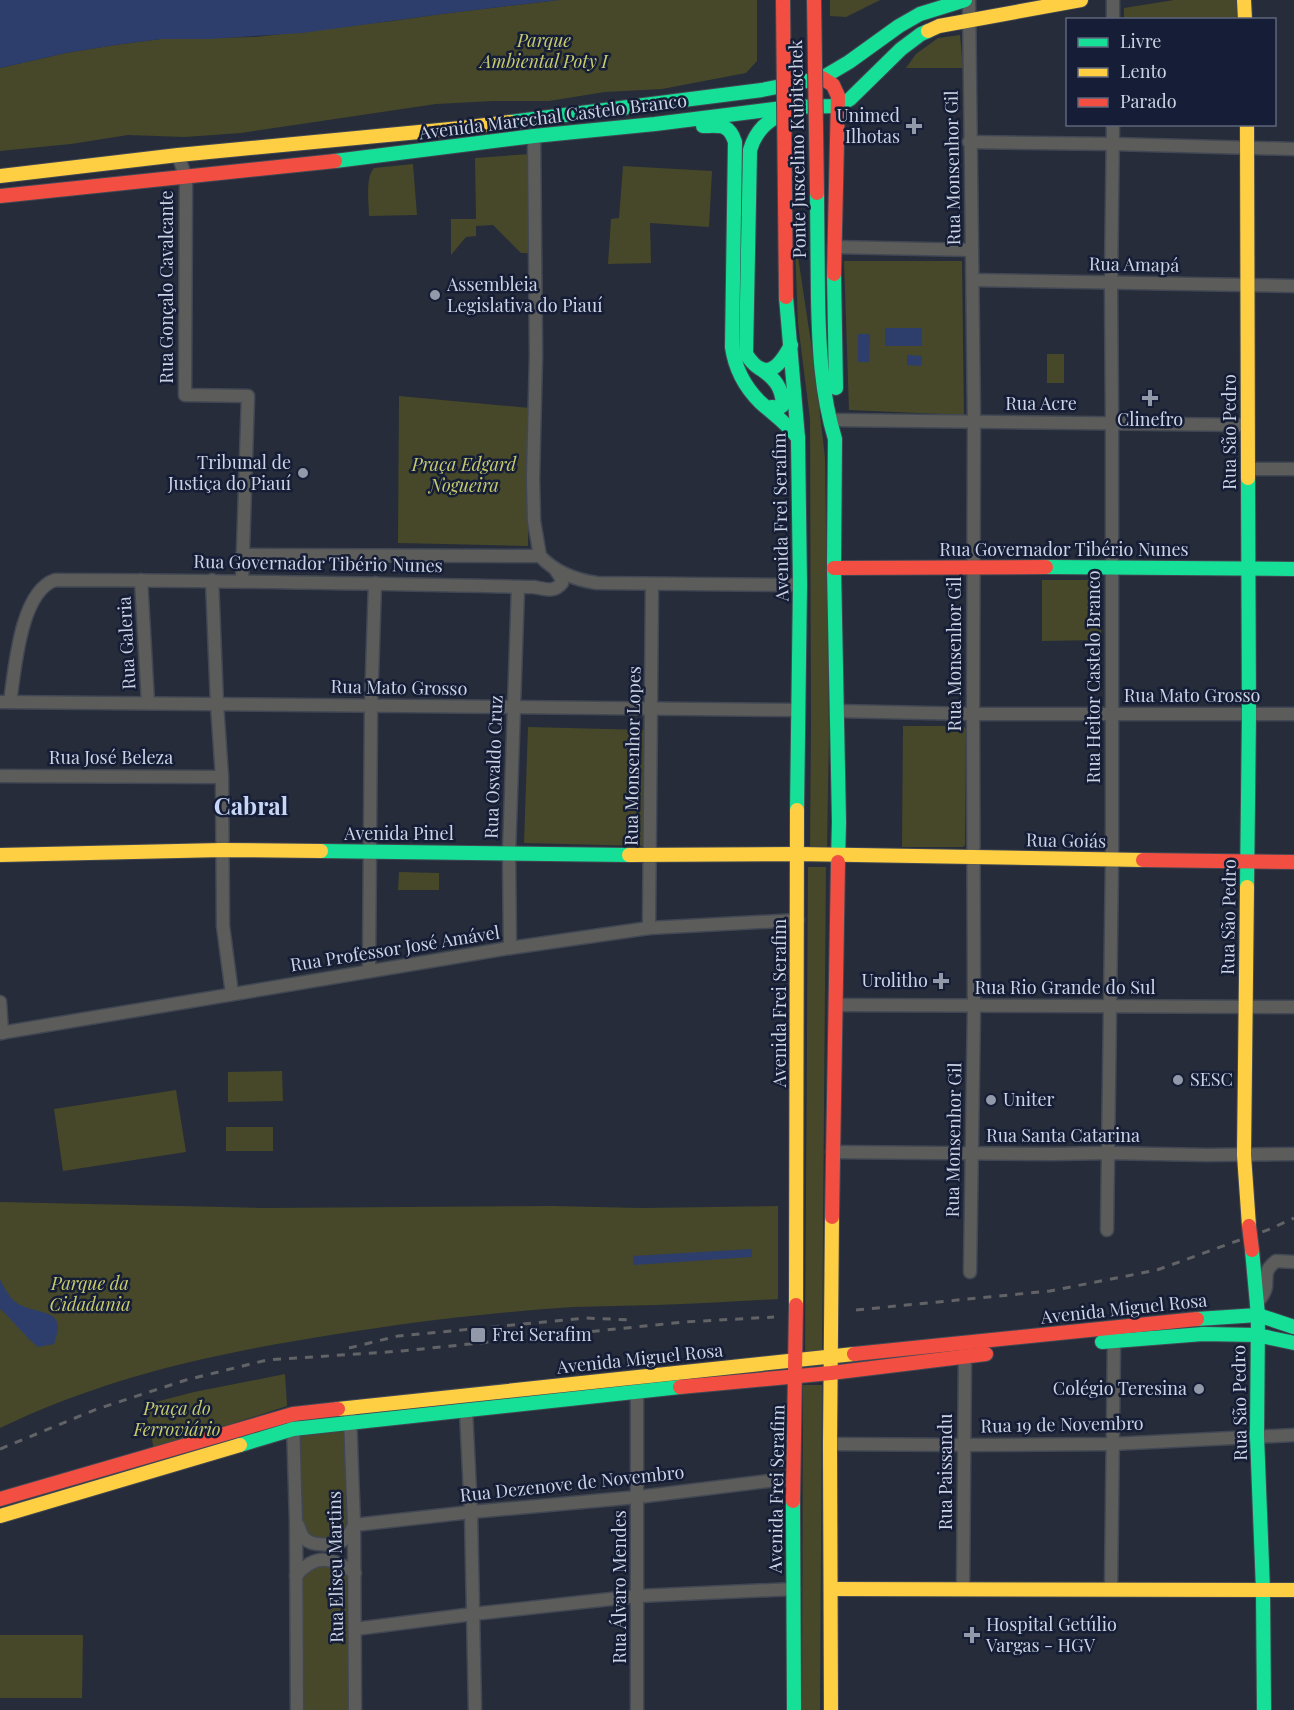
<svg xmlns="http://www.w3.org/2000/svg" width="1294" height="1710" font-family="'Playfair Display',serif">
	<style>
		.green { fill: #464829 }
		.water { fill: #2d3e6d }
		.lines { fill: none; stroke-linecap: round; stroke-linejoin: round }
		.street-casing { stroke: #424853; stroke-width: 15 }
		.fast-casing { stroke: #424853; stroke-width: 16 }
		.slow-casing { stroke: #424853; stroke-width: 16 }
		.jam-casing { stroke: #424853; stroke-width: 16 }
		.street { stroke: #5c5c5b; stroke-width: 12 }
		.fast { stroke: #16e098; stroke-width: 14 }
		.slow { stroke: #ffcf43; stroke-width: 14 }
		.jam { stroke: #f24e42; stroke-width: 14 }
		.rail { stroke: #626367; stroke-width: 3; stroke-dasharray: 8 8; stroke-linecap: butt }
		.fast-bridge-casing { stroke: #424853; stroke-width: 16; stroke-linecap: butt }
		.jam-bridge-casing { stroke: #424853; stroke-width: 16; stroke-linecap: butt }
		.fast-bridge { stroke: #16e098; stroke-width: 14 }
		.jam-bridge { stroke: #f24e42; stroke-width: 14 }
		.poi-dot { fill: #9299a8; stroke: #151e36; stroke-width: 2 }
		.labels { text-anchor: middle; stroke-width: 5; stroke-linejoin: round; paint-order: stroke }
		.park-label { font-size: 18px; font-style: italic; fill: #c8cb6d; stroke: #151e36 }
		.poi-label { font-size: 18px; fill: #ccd3e4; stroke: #151e36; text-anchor: start }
		.street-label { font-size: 18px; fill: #ccd3e4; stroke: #151e36 }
		.district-label { font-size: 24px; font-weight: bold; fill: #c7d5f6; stroke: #151e36 }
	</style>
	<rect width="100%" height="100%" fill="#262c39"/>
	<g class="green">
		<path d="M559 0H757V61L746 73 662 89 605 92 549 101H493L436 104 241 133 185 137 128 135 71 144 0 151V68L66 53 115 45 161 39 256 37 392 21 441 14Z"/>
		<path d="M830 0H880L846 17 830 16Z"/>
		<path d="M1174 0H1238L1239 19H1124V8Z"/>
		<path d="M960 35 963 68H906L916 54 938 38Z"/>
		<path d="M530 154 531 253H521L493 225 476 226V236L466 237 451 255V219H476L475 158Z"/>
		<path d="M413 164 417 215 369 216C369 202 365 178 374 168Z"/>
		<path d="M623 166 712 171 709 227 650 223 651 263 608 264 611 219 619 218Z"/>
		<path d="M795 247 797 250 813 356 825 457 829 731 827 849H810L811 725 810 419 798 324Z"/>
		<path d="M844 261H962L964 415 849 410Z"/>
		<rect x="1047" y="354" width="17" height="29"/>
		<path d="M399 396 530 408 528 546 398 543Z"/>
		<path d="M1042 580H1101V640L1042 641Z"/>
		<path d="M903 726H963L966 729 965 845 963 847H902Z"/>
		<path d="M528 727 647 730 644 846 524 843Z"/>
		<path d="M808 867H826L822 1354 805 1356Z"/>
		<path d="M399 872 439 873V890H398Z"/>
		<path d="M282 1071 283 1101 228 1102V1072Z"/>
		<path d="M176 1090 186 1152 63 1171 54 1109Z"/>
		<rect x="226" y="1127" width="47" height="24"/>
		<path d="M0 1202 263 1208 552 1206 642 1208 778 1206V1299C737 1301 696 1304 656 1305 628 1306 601 1306 574 1307 481 1313 387 1325 295 1341 193 1358 93 1383 0 1428Z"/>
		<path d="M285 1374 287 1406 154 1449 144 1405 194 1392Z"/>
		<path d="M803 1385H822L820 1710H802Z"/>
		<path d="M347 1429 350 1525 347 1533 328 1540 310 1538 300 1520 298 1433Z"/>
		<path d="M318 1562 351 1573 354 1710H301L300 1575Z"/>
		<path d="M0 1635H83L82 1698H0Z"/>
	</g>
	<g class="water">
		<path d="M0 0H559L442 14 302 33 208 39H161L115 45 66 53 0 68Z"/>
		<rect x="885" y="328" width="37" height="18"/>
		<path d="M858 334H870L869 362H858Z"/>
		<path d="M907 355 922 356 921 366 907 365Z"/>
		<path d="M752 1249V1257L634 1265 633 1256Z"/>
		<path d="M0 1280C4 1286 8 1295 13 1300 33 1318 70 1303 54 1344L38 1347C23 1335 14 1321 0 1309Z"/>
	</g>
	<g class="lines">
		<g class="street-casing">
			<g id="street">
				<path d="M969 0 974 422 973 714 974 1006 970 1272"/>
				<path d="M1113 0V20"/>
				<path d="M534 136 536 355 533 478 534 521 540 556"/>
				<path d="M969 142 1113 144 1294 149"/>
				<path d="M178 155 186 178 185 395 248 396 242 581"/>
				<path d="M834 247 972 250"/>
				<path d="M973 280 1294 286"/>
				<path d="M836 420 1247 425"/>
				<path d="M1248 469H1294"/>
				<path d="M242 555 540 556C555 572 576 580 597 583L800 585"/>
				<path d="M141 580 148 703"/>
				<path d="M212 580 217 704 222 777 223 926 232 994"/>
				<path d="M0 702 798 710"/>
				<path d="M10 702C15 669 20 592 55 580 215 580 374 584 534 587 545 589 554 593 562 583L561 578 555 569"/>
				<path d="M838 711 973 714H1294"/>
				<path d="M0 776 222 777"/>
				<path d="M649 928 652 584"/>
				<path d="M510 948 509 853 518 587"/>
				<path d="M369 971 371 706 375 583"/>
				<path d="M0 1002 2 1033"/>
				<path d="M835 1005 1294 1007"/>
				<path d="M0 1033 510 948 649 928 798 920"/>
				<path d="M832 1152 1053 1154 1107 1153 1207 1155 1294 1154"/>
				<path d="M1107 1230 1112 860V422L1111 283 1113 124"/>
				<path d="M1256 1304C1260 1299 1265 1294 1266 1287 1267 1274 1264 1271 1276 1261L1294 1262"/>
				<path d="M637 1391V1710"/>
				<path d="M466 1411 471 1512 475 1710"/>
				<path d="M350 1417 354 1525 355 1710"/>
				<path d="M293 1423 296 1521 297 1710"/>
				<path d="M830 1444 964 1445 1112 1444 1294 1435"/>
				<path d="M298 1525C300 1529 301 1535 304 1538 312 1547 333 1545 342 1541 349 1537 351 1531 354 1525"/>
				<path d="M354 1525 471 1512 638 1497 793 1478"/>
				<path d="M296 1576C315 1553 332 1557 355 1573"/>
				<path d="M963 1588 965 1357"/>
				<path d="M1111 1589 1114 1341"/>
				<path d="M355 1629 473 1614 638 1596 794 1589"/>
			</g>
		</g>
		<g class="fast-casing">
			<g id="fast">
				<path d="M788 109C769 121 757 127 750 150L746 354C765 383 779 368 791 345"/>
				<path d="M510 122 762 90 822 78 849 62 899 26 920 14 965 0"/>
				<path d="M703 126C720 126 729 123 735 142L732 347C735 368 745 387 760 402 773 414 787 423 798 438"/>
				<path d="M335 161 534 136 655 124 791 107 838 106 850 99 901 49 921 34 928 31"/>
				<path d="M834 274 836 388"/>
				<path d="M786 297 798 438 800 585 797 810"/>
				<path d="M818 298C819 346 821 393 835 439L834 568 839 822 838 862"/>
				<path d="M761 369C775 379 782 387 783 405L779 408 772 407"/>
				<path d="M1046 567 1294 569"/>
				<path d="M321 851 629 855"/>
				<path d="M1247 887 1249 714 1248 478"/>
				<path d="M1252 1250 1258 1315 1257 1436 1263 1590 1264 1710"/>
				<path d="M1197 1319 1258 1315 1294 1327"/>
				<path d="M1102 1342 1203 1334 1257 1335 1294 1343"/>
				<path d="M240 1445 293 1429 680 1387"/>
				<path d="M793 1501 794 1710"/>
			</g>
		</g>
		<g class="slow-casing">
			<g id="slow">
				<path d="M1244 0 1245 20"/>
				<path d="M928 31 939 26 1081 0"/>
				<path d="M1247 124C1248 242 1248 360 1248 478"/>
				<path d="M0 176 178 155 461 128 510 122"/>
				<path d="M0 855 222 850 321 851"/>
				<path d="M629 855 797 854 1143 860"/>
				<path d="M1247 887 1244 1155 1249 1226"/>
				<path d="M796 1305 797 810"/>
				<path d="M338 1409 854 1354"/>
				<path d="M0 1516 240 1445"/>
				<path d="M831 1589 1294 1590"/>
				<path d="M831 1710 830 1444 832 1217"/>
			</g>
		</g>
		<g class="jam-casing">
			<g id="jam">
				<path d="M822 78 833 85 838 96 834 274"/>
				<path d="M0 196 335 161"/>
				<path d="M834 568 1046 567"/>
				<path d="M1143 860 1294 862"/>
				<path d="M832 1217 838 862"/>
				<path d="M854 1354 1197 1319"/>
				<path d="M680 1387 831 1373 986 1354"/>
				<path d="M0 1499 293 1414 338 1409"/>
				<path d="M793 1501 796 1305"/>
			</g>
		</g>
		<use href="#street" class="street"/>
		<use href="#fast" class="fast"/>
		<use href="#slow" class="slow"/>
		<use href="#jam" class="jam"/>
		<g class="rail">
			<path d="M856 1310 1050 1291 1157 1270 1270 1229 1294 1218"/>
			<path d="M349 1348 398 1336 586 1318 632 1320"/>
			<path d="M0 1449 97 1409 186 1380 267 1360 402 1351 684 1322 774 1317"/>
		</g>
		<g class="fast-bridge-casing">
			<path id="fast-bridge" d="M817 193 818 298"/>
		</g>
		<g class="jam-bridge-casing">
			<g id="jam-bridge">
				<path d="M783 0 786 297"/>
				<path d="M814 0 817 193"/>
				<path d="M1249 1226 1252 1250"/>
			</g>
		</g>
		<use href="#fast-bridge" class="fast-bridge"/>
		<use href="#jam-bridge" class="jam-bridge"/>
	</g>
	<g class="poi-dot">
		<path d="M911 117h6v6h6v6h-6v6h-6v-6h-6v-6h6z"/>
		<circle cx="435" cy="295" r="6"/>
		<path d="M1147 389h6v6h6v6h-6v6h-6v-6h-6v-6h6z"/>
		<circle cx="303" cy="473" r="6"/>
		<path d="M938 972h6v6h6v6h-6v6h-6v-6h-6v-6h6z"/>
		<circle cx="1178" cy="1080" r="6"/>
		<circle cx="991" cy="1100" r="6"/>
		<rect x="470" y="1327" width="16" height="16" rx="3"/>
		<circle cx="1199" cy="1389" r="6"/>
		<path d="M969 1626h6v6h6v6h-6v6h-6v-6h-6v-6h6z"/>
	</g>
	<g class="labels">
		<g class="park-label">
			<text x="544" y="47">Parque<tspan x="544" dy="21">Ambiental Poty I</tspan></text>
			<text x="464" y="471">Praça Edgard<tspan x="464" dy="21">Nogueira</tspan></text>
			<text x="90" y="1290">Parque da<tspan x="90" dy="21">Cidadania</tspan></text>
			<text x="177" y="1415">Praça do<tspan x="177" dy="21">Ferroviário</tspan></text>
		</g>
		<g class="poi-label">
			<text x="900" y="122" text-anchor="end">Unimed<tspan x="900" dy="21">Ilhotas</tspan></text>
			<text x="447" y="291">Assembleia<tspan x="447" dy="21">Legislativa do Piauí</tspan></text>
			<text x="1150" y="426" text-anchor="middle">Clinefro</text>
			<text x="291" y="469" text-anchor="end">Tribunal de<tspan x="291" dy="21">Justiça do Piauí</tspan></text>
			<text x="928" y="987" text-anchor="end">Urolitho</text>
			<text x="1190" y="1086">SESC</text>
			<text x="1003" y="1106">Uniter</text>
			<text x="492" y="1341">Frei Serafim</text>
			<text x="1187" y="1395" text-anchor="end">Colégio Teresina</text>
			<text x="986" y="1631">Hospital Getúlio<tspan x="986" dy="21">Vargas - HGV</tspan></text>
		</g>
		<g class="street-label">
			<text transform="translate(553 117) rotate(-7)" y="6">Avenida Marechal Castelo Branco</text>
			<text transform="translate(798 149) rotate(-91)" y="6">Ponte Juscelino Kubitschek</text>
			<text transform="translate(953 168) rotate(-91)" y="6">Rua Monsenhor Gil</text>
			<text transform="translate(1134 265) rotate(1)" y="6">Rua Amapá</text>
			<text transform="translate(167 287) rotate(-90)" y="6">Rua Gonçalo Cavalcante</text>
			<text x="1041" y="410">Rua Acre</text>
			<text transform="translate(1230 432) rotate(-90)" y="6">Rua São Pedro</text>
			<text transform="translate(781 517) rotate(-91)" y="6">Avenida Frei Serafim</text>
			<text x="1064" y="556">Rua Governador Tibério Nunes</text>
			<text transform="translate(318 564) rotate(1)" y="6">Rua Governador Tibério Nunes</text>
			<text transform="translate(127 643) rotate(-93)" y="6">Rua Galeria</text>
			<text transform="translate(955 654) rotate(-90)" y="6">Rua Monsenhor Gil</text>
			<text transform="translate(1094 677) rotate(-90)" y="6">Rua Heitor Castelo Branco</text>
			<text transform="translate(399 688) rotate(1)" y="6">Rua Mato Grosso</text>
			<text x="1192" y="702">Rua Mato Grosso</text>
			<text transform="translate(633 756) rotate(-89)" y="6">Rua Monsenhor Lopes</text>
			<text x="111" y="764">Rua José Beleza</text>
			<text transform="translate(494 767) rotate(-88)" y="6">Rua Osvaldo Cruz</text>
			<text x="399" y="840">Avenida Pinel</text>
			<text transform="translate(1066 841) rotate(1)" y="6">Rua Goiás</text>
			<text transform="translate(1229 917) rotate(-89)" y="6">Rua São Pedro</text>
			<text transform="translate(395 949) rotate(-9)" y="6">Rua Professor José Amável</text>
			<text x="1065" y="994">Rua Rio Grande do Sul</text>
			<text transform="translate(780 1003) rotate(-90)" y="6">Avenida Frei Serafim</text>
			<text x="1063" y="1142">Rua Santa Catarina</text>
			<text transform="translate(954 1140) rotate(-89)" y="6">Rua Monsenhor Gil</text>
			<text transform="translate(1124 1309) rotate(-6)" y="6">Avenida Miguel Rosa</text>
			<text transform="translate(640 1359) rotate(-6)" y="6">Avenida Miguel Rosa</text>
			<text transform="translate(1240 1403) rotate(-91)" y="6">Rua São Pedro</text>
			<text transform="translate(1062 1425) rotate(-1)" y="6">Rua 19 de Novembro</text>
			<text transform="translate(946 1472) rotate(-90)" y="6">Rua Paissandu</text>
			<text transform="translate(572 1484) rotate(-6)" y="6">Rua Dezenove de Novembro</text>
			<text transform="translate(777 1489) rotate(-89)" y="6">Avenida Frei Serafim</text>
			<text transform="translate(336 1567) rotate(-91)" y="6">Rua Eliseu Martins</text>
			<text transform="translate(620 1587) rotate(-90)" y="6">Rua Álvaro Mendes</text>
		</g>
		<g class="district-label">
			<text x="251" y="815">Cabral</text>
		</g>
	</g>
	<rect x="1066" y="18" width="210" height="108" fill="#151e36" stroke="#5e667c" stroke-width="1.5"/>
	<rect x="1078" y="38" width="30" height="9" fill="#16e098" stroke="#5e667c" stroke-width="1.5"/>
	<text x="1120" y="48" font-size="18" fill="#ccd3e4">Livre</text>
	<rect x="1078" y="68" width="30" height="9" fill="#ffcf43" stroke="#5e667c" stroke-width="1.5"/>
	<text x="1120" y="78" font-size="18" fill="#ccd3e4">Lento</text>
	<rect x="1078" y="98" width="30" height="9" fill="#f24e42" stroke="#5e667c" stroke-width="1.5"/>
	<text x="1120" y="108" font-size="18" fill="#ccd3e4">Parado</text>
</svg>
